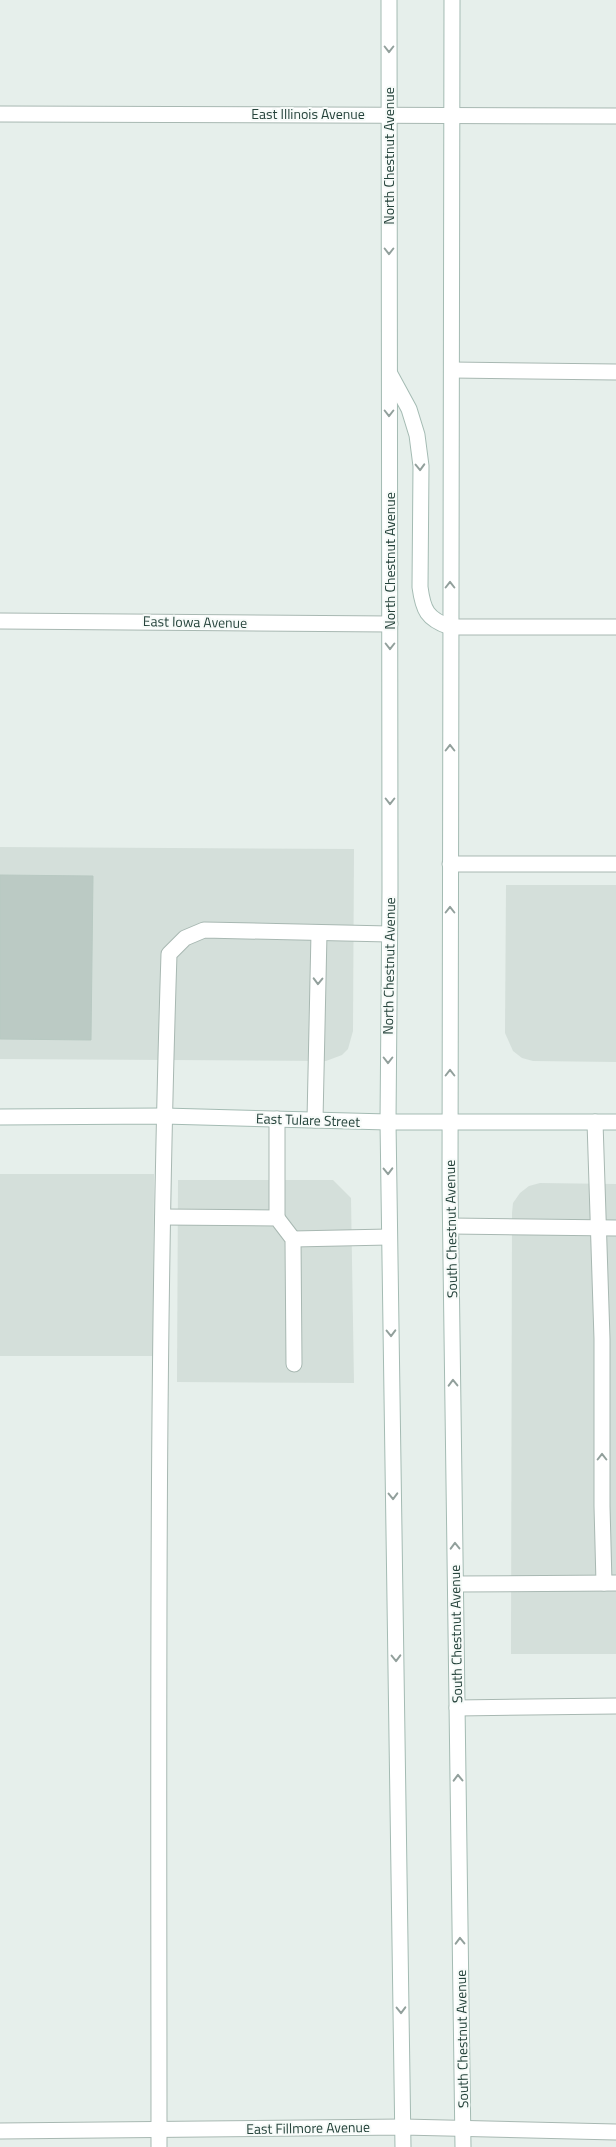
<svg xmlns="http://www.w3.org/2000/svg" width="616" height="2147" font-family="'Titillium Web',sans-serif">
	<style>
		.built { fill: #d4dfda }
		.building { fill: #bbcac4; stroke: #b8c9c2 }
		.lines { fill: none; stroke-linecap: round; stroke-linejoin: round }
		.lane-casing { stroke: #a8b8b2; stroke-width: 17 }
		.street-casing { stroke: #a8b8b2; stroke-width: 17 }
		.secondary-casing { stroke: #a4bbb3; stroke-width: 17 }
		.lane { stroke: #fff; stroke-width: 15 }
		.street { stroke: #fff; stroke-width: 15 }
		.secondary { stroke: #fff; stroke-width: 15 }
		.oneway { stroke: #92a09c }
		.labels { text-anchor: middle; stroke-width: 4; stroke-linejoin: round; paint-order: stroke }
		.street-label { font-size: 14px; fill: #24423a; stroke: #f7fbf9 }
	</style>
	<rect width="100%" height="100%" fill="#e6efeb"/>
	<g class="built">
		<path d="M0 847 354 849 353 1031 348 1049 342 1055 326 1061 0 1059Z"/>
		<path d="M506 885H616V1062L533 1061 522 1058 513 1051 505 1033Z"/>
		<path d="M0 1174H154L153 1356H0Z"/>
		<path d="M178 1180H333L351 1198 354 1383 177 1382Z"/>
		<path d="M540 1183 616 1184V1654H511L512 1213 513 1203 520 1193 529 1186Z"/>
	</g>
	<path class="building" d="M0 875 93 876 91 1040 0 1039Z"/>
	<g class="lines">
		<g class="lane-casing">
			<g id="lane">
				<path d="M452 370 616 372"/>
				<path d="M450 864H616"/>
				<path d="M277 1119V1218"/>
				<path d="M315 1120 319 933"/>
				<path d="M595 1122 602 1339V1506L604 1583"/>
				<path d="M163 1217 277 1218 293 1239 294 1364"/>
				<path d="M451 1226 616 1228"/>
				<path d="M293 1239 389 1237"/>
				<path d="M456 1584 616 1583"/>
				<path d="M457 1708 616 1706"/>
				<path d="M159 2147C159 1749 156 1352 169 954L185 938 204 930 389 934"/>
			</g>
		</g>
		<g class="street-casing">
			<g id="street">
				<path d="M0 114 616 116"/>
				<path d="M0 621 390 624"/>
				<path d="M450 627H616"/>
				<path d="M0 2131 403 2127 616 2132"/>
			</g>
		</g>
		<g class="secondary-casing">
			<g id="secondary">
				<path d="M389 0 390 889 388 1122 403 2147"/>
				<path d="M452 0 450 1186 463 2147"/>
				<path d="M390 374 409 409 417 435 421 466 420 587C423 610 427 619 450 627"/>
				<path d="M0 1117 164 1116 388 1122H616"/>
			</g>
		</g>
		<use href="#lane" class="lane"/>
		<use href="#street" class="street"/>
		<use href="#secondary" class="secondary"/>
	</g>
	<defs><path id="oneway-chevron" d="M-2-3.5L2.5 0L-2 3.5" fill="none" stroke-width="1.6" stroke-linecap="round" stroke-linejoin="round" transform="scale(1.25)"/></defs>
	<g class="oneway">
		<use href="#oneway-chevron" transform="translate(389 49) rotate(90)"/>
		<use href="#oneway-chevron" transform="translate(389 251) rotate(90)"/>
		<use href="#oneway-chevron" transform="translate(389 413) rotate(90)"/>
		<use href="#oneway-chevron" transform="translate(420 467) rotate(88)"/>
		<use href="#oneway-chevron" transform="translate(450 585) rotate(-90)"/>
		<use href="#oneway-chevron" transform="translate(390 646) rotate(90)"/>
		<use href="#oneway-chevron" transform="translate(450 748) rotate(-90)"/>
		<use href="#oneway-chevron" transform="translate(390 801) rotate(90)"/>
		<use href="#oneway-chevron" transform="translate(450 910) rotate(-90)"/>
		<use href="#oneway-chevron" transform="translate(318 981) rotate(91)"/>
		<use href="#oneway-chevron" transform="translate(388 1060) rotate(90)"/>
		<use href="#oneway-chevron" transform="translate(450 1073) rotate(-90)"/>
		<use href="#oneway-chevron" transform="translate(388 1171) rotate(89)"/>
		<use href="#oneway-chevron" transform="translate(391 1333) rotate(89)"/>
		<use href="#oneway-chevron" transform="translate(453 1383) rotate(-91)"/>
		<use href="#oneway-chevron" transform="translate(602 1457) rotate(-90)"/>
		<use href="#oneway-chevron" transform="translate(393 1496) rotate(89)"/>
		<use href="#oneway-chevron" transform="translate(455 1546) rotate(-91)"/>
		<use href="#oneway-chevron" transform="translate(396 1658) rotate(89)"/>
		<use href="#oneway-chevron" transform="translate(458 1778) rotate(-91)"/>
		<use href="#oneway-chevron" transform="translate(460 1941) rotate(-91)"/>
		<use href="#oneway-chevron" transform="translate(401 2010) rotate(89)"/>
	</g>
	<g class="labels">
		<g class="street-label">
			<text x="308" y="119">East Illinois Avenue</text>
			<text transform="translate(389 156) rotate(-90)" y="5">North Chestnut Avenue</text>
			<text transform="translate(390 561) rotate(-90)" y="5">North Chestnut Avenue</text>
			<text transform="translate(195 622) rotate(1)" y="5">East Iowa Avenue</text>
			<text transform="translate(389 966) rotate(-89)" y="5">North Chestnut Avenue</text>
			<text transform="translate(308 1120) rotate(2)" y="5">East Tulare Street</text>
			<text transform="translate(451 1229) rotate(-91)" y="5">South Chestnut Avenue</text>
			<text transform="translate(456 1634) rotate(-91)" y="5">South Chestnut Avenue</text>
			<text transform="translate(462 2039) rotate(-91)" y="5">South Chestnut Avenue</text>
			<text transform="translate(308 2128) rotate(-1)" y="5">East Fillmore Avenue</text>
		</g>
	</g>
</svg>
